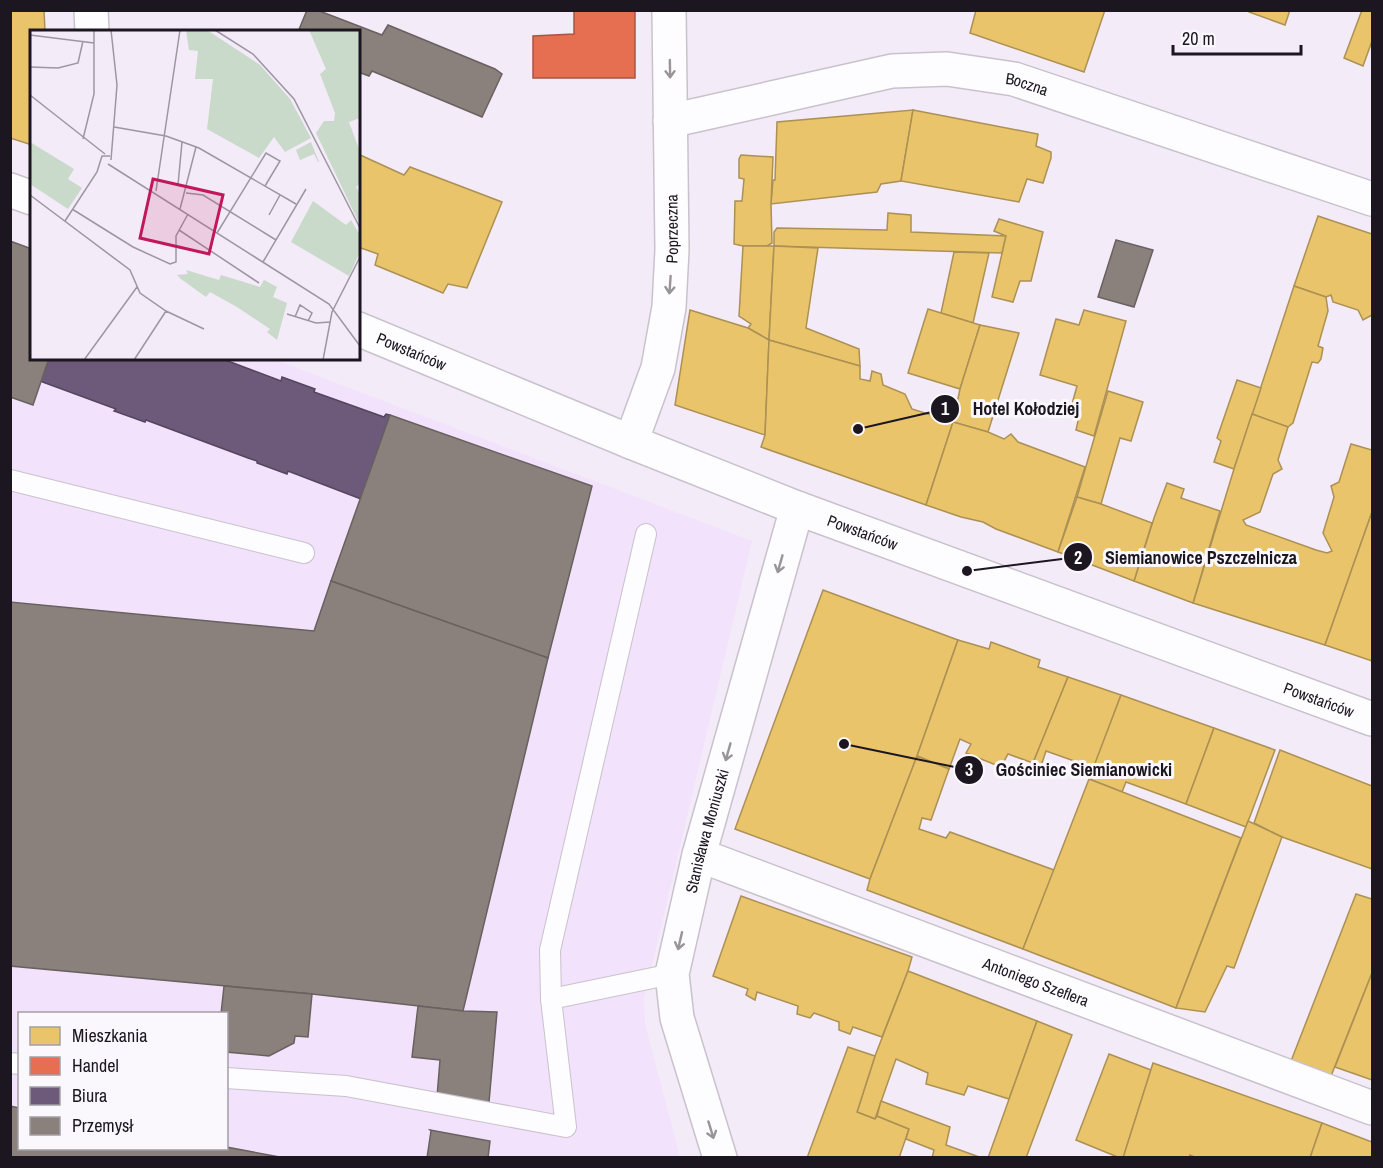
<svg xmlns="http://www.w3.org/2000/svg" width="1383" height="1168" font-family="'Archivo Narrow',sans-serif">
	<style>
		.built { fill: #f2e2fb; fill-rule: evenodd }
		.homes { fill: #e9c46a; stroke: #ac9054; stroke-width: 1.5 }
		.shops { fill: #e76f51; stroke: #aa5442; stroke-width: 1.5 }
		.offices { fill: #6d597a; stroke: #55455f; stroke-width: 1.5 }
		.industry { fill: #8a817c; stroke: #696160; stroke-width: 1.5 }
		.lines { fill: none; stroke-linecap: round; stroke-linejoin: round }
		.service-casing { stroke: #c9c2cd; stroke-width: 22 }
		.minor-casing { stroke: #c9c2cd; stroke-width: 36 }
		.tertiary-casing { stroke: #c9c2cd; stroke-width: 36 }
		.service { stroke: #fdfcfe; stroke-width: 20 }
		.minor { stroke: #fdfcfe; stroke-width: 33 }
		.tertiary { stroke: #fdfcfe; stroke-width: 33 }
		.oneway { stroke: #98949a }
		.labels { text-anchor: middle; stroke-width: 6; stroke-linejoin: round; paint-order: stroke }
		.street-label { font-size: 16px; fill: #1c1620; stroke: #fbf8fd }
		.inset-road { fill: none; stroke: #9d96a2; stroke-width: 1.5 }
		.view { fill: #c2185b; fill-opacity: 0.15; stroke: #c2185b; stroke-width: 3 }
		.inset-edge { fill: none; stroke: #1c1620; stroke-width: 3 }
		.leader { fill: none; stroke: #1c1620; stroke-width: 2 }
		.callout-dot { fill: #1c1620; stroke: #fbf8fd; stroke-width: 2 }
		.mark-label { font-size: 18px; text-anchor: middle; font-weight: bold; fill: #fff }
		.callout-label { font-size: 18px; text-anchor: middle; font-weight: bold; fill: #1c1620; stroke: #fbf8fd; stroke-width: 6; stroke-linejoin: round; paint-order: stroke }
	</style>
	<rect width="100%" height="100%" fill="#f3ebf8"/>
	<path class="built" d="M10 241 31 248 32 358 273 359 752 541 644 999 645 1024 680 1157H11ZM20 1014H226V1148H20Z"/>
	<g class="homes">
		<path d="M10 10H44L45 32H32V145L10 138Z"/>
		<path d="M976 10H1105L1084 72 970 33Z"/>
		<path d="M1249 10H1290L1285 25 1249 12Z"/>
		<path d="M1362 10H1372V41L1363 66 1344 58Z"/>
		<path d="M913 110 901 181 881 184 877 192 771 204 773 180H775L777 122Z"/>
		<path d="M913 110 1038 134 1036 146 1051 152V158L1043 183 1027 179 1019 202 901 181Z"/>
		<path d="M358 154 404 175 410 167 502 202 467 288 448 284 443 293 375 265 378 254 358 247Z"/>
		<path d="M741 155 773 157 771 204 772 243 767 246H743L734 244 735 201H742L744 179 739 178V159Z"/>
		<path d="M888 213 911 215V232L1006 236 1002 253 774 246V232L777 228 887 230Z"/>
		<path d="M1318 216 1372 234V315L1363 320 1358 310 1333 302 1331 295 1326 297 1294 286Z"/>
		<path d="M999 219 1043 232 1031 281H1020L1013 302 992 297 1006 236 994 231Z"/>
		<path d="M743 246H774L769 340 748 328 751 324 739 316Z"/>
		<path d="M774 246 818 248 806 328 859 349 860 366 769 340Z"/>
		<path d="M954 252 989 253 973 323 941 313Z"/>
		<path d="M1294 286 1326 297 1328 311 1318 346 1323 348 1321 359 1318 363 1312 362 1293 423 1288 427 1252 414Z"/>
		<path d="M928 309 980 325 960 389 908 373Z"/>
		<path d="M690 310 748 328 769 340 765 435 675 405Z"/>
		<path d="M1084 310 1126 321 1094 436 1076 430 1081 408 1072 404 1077 386 1040 375 1056 319 1079 325Z"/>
		<path d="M980 325 1019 333 988 432 953 422 960 389Z"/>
		<path d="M769 340 860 366V379L870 381 872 371 881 374 883 385 905 394 912 409 953 422 926 505 761 447 765 435Z"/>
		<path d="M1237 380 1261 388 1234 469 1214 462 1221 441 1217 438Z"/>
		<path d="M1108 391 1143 402 1131 441 1120 438 1101 504 1077 497Z"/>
		<path d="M1252 414 1288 427 1278 460 1282 469 1273 474 1260 512 1243 520 1246 525 1316 550 1327 553 1332 551 1323 533 1334 497 1331 486 1339 482 1351 444 1372 450V512L1325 645 1193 603 1234 469Z"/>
		<path d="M953 422 988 432 1004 439 1011 434 1018 442 1085 467 1058 552 996 529 983 522 961 517 926 505Z"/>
		<path d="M1167 483 1184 489 1181 498 1220 511 1193 603 1134 581 1154 518Z"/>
		<path d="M1077 497 1101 504 1152 523 1134 581 1058 552Z"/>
		<path d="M1372 512V661L1325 645Z"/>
		<path d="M823 590 958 640 917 756 870 879 735 829Z"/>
		<path d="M958 640 989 649 991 642 1040 660 1038 667 1068 677 1033 763 1008 754 1001 767 966 753 971 744 960 739 949 769 917 756Z"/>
		<path d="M1068 677 1121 695 1094 768 1046 751 1041 766 1033 763Z"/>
		<path d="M1121 695 1214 728 1186 804 1126 782 1122 792 1089 779Z"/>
		<path d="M1214 728 1275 750 1246 827 1186 804Z"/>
		<path d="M1280 750 1372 786V869L1282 837 1254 823Z"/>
		<path d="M917 756 949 769 931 820 922 818 919 829 946 838 950 832 1054 870 1023 949 867 890 870 879Z"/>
		<path d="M1089 779 1241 838 1176 1008 1023 949Z"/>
		<path d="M1248 821 1282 837 1234 968 1227 966 1205 1012 1176 1008Z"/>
		<path d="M1356 894 1372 899V973L1331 1076 1291 1061Z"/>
		<path d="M741 896 912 957 908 971 882 1037 853 1027 850 1034 839 1030V1022L814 1013 810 1018 797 1014 798 1006 757 992 755 1000 746 995 748 989 713 976Z"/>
		<path d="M908 971 1037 1021 1009 1099 968 1086 964 1095 926 1084 928 1073 896 1059 875 1119 857 1112 875 1056Z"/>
		<path d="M1372 973V1080L1335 1067Z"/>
		<path d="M1037 1021 1072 1035 1026 1158H988Z"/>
		<path d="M848 1047 875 1056 857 1112 875 1119 877 1116 909 1129 899 1158H807Z"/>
		<path d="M1109 1054 1151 1070 1123 1158H1120L1076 1140Z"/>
		<path d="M1153 1063 1322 1123 1310 1158H1197L1190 1155 1189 1158H1123Z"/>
		<path d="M881 1101 950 1127 946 1145 982 1158H932L934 1150 906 1139 909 1129 877 1116Z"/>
		<path d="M1322 1123 1372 1142V1158H1310Z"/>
	</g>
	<path class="shops" d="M574 10H635V78H533V36L574 34Z"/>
	<path class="offices" d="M49 358H220L281 381 282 377 315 389 314 392 384 417 386 414 390 415 361 499 288 471 287 474 257 463V461L248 458 146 420 145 422 114 411 116 409 40 381Z"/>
	<g class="industry">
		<path d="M307 10H317L382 35 388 25 495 69 502 74 482 117 372 71 369 76 358 72V32H298Z"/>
		<path d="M1116 240 1153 250 1134 307 1098 297Z"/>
		<path d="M10 241 32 249V358H49L33 405 10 397Z"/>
		<path d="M390 415 592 486 548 658 331 581Z"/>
		<path d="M331 581 548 658 463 1011 312 994 10 966V602L314 631Z"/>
		<path d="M224 986 312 994 308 1037 295 1036 294 1043 269 1056 226 1052V1014H221Z"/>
		<path d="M418 1006 463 1011 497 1012 489 1102 437 1097 440 1060 412 1057Z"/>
		<path d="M10 1106 20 1108V1148H226V1147L285 1158H10Z"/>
		<path d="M430 1130 490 1141 488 1158H427L431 1131Z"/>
	</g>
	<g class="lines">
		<g class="service-casing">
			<g id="service">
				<path d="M10 480 304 553"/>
				<path d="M551 999 550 950 646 534"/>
				<path d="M10 1063 20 1064"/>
				<path d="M226 1078 346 1086 566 1127 551 999 672 974"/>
			</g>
		</g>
		<g class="minor-casing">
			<g id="minor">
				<path d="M91 10 92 32"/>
				<path id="s1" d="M670 121 892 71 947 69 1014 79 1372 199"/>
				<path id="s2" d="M631 442 658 368 669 307 672 250 669 10"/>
				<path id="s3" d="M699 855 1372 1108"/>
				<path id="s4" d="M720 1158 677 1018 672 974 699 855 797 508"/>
			</g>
		</g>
		<g class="tertiary-casing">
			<g id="tertiary">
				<path d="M10 190 32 198"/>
				<path id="s5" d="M358 329 631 442 797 508 1372 719"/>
			</g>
		</g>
		<use href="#service" class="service"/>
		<use href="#minor" class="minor"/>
		<use href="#tertiary" class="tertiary"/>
	</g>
	<defs><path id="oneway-shaft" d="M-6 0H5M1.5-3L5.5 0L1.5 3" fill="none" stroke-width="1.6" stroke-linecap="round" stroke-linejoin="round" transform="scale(1.5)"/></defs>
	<g class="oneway">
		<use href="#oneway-shaft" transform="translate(670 69) rotate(89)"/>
		<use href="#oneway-shaft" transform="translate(670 285) rotate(94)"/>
		<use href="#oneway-shaft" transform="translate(780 564) rotate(106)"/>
		<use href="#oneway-shaft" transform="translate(728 752) rotate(106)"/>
		<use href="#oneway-shaft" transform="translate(680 941) rotate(103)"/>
		<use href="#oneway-shaft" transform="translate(711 1130) rotate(73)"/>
	</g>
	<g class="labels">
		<g class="street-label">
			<text dy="6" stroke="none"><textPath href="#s1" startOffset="364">Boczna</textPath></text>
			<text dy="6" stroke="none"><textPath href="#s2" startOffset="219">Poprzeczna</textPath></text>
			<text dy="6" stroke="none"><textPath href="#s5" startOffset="58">Powstańców</textPath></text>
			<text dy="6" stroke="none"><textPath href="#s5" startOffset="544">Powstańców</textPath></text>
			<text dy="6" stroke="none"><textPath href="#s5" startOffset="1030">Powstańców</textPath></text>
			<text dy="6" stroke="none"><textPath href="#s4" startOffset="338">Stanisława Moniuszki</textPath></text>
			<text dy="6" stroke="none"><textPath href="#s3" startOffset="360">Antoniego Szeflera</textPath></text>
		</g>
	</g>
	<g transform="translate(30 30)">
		<rect width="330" height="330" fill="#f3ebf8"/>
		<path d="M156 0H177L230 35 260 69 281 108 255 122 244 107 229 128 177 99 183 49H165L168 21 159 20ZM279 0H330V88L319 92 330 122V153L326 157 330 164V195L286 103 294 91H304L305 83 290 44 296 39ZM0 112 44 139 38 149 52 158 38 179 0 154ZM281 112 289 132H288L284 124 270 130 266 120ZM283 171 316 195 321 190 330 205V222L319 246 261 212ZM156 240 189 250 191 245 230 257 234 250 247 257 243 267 257 273 247 310 237 302 240 299 207 277 180 262 176 267 151 249 147 245 158 244Z" fill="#c9d9ca"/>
		<path class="inset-road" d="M81 0 87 55 81 130M185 0 223 24 264 69 330 198M0 5 64 13M0 37 28 38 48 33 53 11M0 65 75 124M84 97 136 106 169 118 266 174M53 109 64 64V0M78 134 299 274 330 316M148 155 152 112M126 161 150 0M156 163 173 165 246 210M0 165 100 240 110 263 136 281 174 299M42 179 103 217 140 234 146 232V206L158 184M150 179 166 117M239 185 250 165M35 191 67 142 72 126H80M149 200 229 253M187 203 236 123 250 131 235 156M233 232 276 159M257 284 286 293 300 292M265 287 270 275 282 283 278 291M54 330 107 257M104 330 136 281M293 330 302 282 330 227"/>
		<path class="view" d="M123 149 193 165 179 224 110 208Z"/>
		<rect width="330" height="330" class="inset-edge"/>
	</g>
	<path class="leader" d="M858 429L945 409M967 571L1078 557M844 744L969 770"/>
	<g class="callout-dot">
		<circle cx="858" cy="429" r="6"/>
		<circle cx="967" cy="571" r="6"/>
		<circle cx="844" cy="744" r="6"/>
		<circle cx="945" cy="409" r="15"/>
		<circle cx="1078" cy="557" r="15"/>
		<circle cx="969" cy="770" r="15"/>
	</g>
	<g class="mark-label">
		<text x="945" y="415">1</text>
		<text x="1078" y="564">2</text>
		<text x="969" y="776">3</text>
	</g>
	<g class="callout-label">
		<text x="1026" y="415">Hotel Kołodziej</text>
		<text x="1201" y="564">Siemianowice Pszczelnicza</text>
		<text x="1084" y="776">Gościniec Siemianowicki</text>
	</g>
	<rect width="1383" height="1168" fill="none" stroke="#1c1620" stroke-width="24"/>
	<rect x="18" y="1012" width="210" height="138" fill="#fbf8fd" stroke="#a29ea5" stroke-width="1.5"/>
	<rect x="30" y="1027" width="30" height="18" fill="#e9c46a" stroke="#a29ea5" stroke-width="1.5"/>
	<text x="72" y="1042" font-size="18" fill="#1c1620">Mieszkania</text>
	<rect x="30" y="1057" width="30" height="18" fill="#e76f51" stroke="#a29ea5" stroke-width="1.5"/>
	<text x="72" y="1072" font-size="18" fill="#1c1620">Handel</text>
	<rect x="30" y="1087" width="30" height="18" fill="#6d597a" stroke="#a29ea5" stroke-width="1.5"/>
	<text x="72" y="1102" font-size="18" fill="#1c1620">Biura</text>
	<rect x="30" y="1117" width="30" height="18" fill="#8a817c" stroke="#a29ea5" stroke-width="1.5"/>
	<text x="72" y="1132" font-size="18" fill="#1c1620">Przemysł</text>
	<path d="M1173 45v9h128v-9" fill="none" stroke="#1c1620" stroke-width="3"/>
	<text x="1182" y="45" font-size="18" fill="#1c1620" stroke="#fbf8fd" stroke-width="4.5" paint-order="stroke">20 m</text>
</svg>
